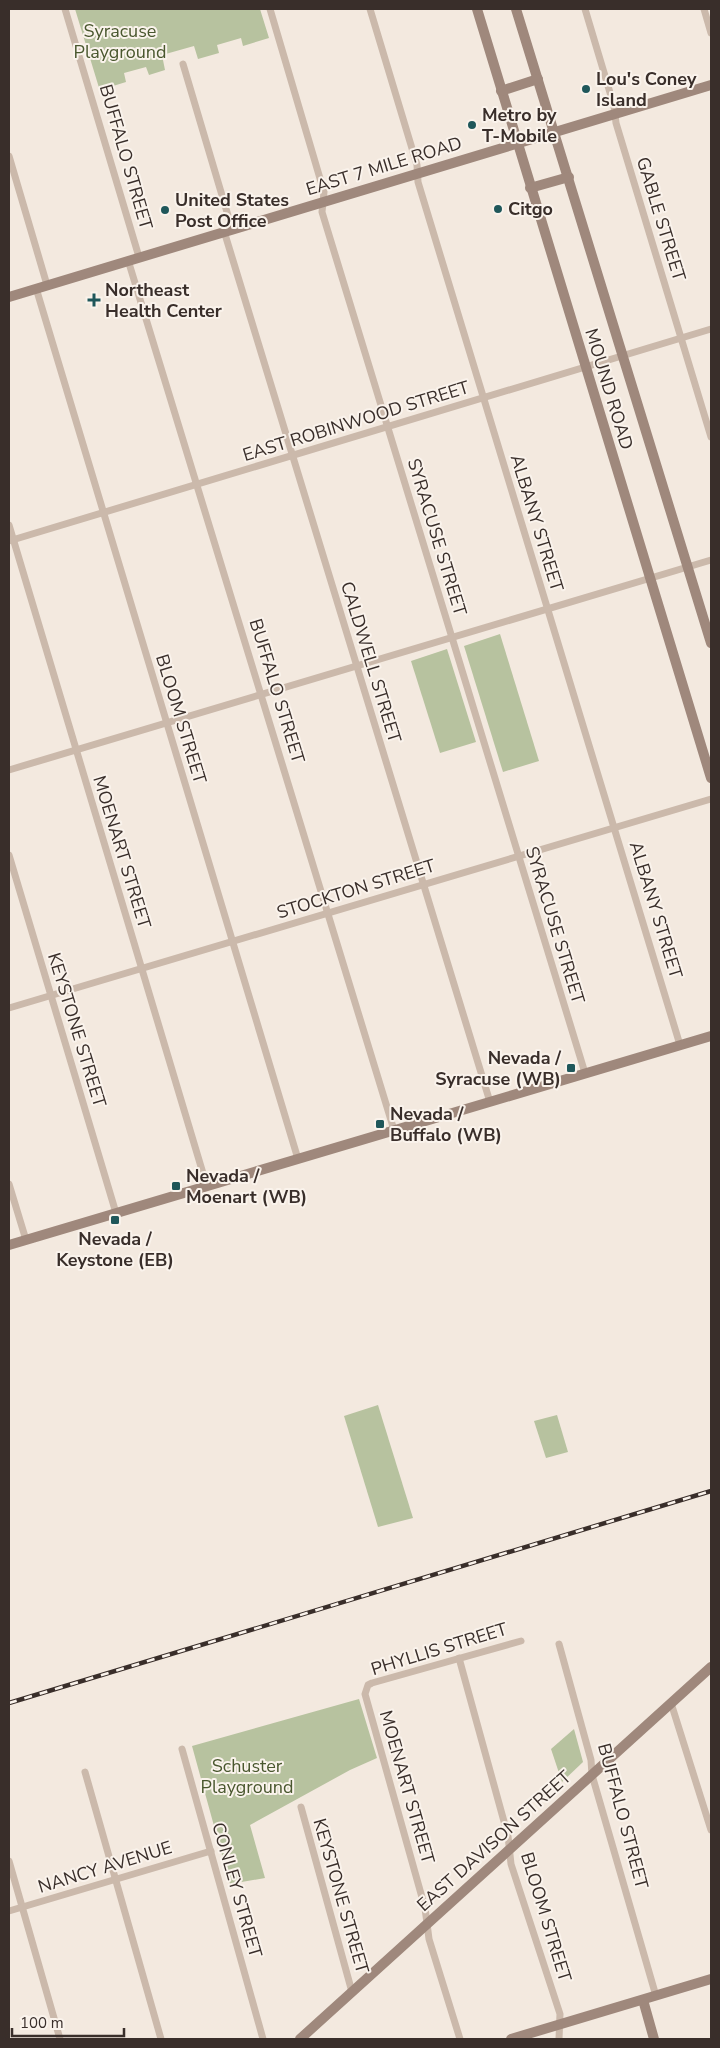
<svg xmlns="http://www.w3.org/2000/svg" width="720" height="2048" font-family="'Nunito Sans',sans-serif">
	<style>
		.green { fill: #b7c29f }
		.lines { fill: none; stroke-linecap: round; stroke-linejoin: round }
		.street { stroke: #cbb9ab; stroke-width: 7 }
		.secondary { stroke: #9f887c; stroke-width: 10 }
		.rail-casing { stroke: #392e2a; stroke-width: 4.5 }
		.rail { stroke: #faf3ec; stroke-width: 2.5; stroke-dasharray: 8; stroke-linecap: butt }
		.poi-dot { fill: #1f575a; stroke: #faf3ec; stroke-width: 2 }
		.labels { text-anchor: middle; stroke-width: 4; stroke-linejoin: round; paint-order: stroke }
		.park-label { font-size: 18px; fill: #49572e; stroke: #faf3ec }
		.poi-label { font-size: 18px; font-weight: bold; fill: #392e2a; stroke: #faf3ec; text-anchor: start }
		.street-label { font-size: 18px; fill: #392e2a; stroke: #faf3ec }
	</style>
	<rect width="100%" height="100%" fill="#f3e9df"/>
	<g class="green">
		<path d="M75 9H260L269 38 243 46 241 38 217 45 219 53 198 59 194 46 162 55 165 70 149 75 146 67 124 73 126 82 100 90V91Z"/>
		<path d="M500 634 539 761 503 772 464 646Z"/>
		<path d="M447 649 476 742 440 753 411 661Z"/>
		<path d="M378 1405 413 1518 378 1527 344 1416Z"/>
		<path d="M557 1415 568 1452 546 1458 534 1421Z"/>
		<path d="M359 1699 377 1758 350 1770 250 1825 265 1878 230 1884 192 1746Z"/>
		<path d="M574 1729 583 1762 562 1782 551 1749Z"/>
	</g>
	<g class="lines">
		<g class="street">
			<path d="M65 9 139 257"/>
			<path d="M270 9 324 192 322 212 585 1073"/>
			<path d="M370 9 417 165 418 182 680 1045"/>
			<path d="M585 9 614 106 616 123 711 437"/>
			<path d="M704 9 711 33"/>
			<path d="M183 64 232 229"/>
			<path d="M9 156 47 285"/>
			<path d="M224 231 490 1102"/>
			<path d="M128 260 394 1130"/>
			<path d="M36 288 298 1159"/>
			<path d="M9 525 205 1180V1187"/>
			<path d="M9 541 711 329"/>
			<path d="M9 770 711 560"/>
			<path d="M9 855 116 1213"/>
			<path d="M9 1008 711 799"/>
			<path d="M9 1184 26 1240"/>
			<path d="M559 1644 591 1760 592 1775 656 1996"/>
			<path d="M459 1658 508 1836 511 1864 560 2014 559 2039"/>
			<path d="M671 1703 711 1830"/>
			<path d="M182 1749 263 2039"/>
			<path d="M85 1772 161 2039"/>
			<path d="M301 1807 352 1992"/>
			<path d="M9 1861 60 2039"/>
			<path d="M9 1911 211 1851"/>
			<path d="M460 2039 429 1939 425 1908 365 1694 368 1685 372 1683 521 1641"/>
		</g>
		<g class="secondary">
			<path d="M477 9 711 778"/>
			<path d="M516 9 711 643"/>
			<path d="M501 91 538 79"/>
			<path d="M530 188 569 177"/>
			<path d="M9 297 711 85"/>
			<path d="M9 1245 711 1036"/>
			<path d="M643 2000 654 2039"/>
			<path d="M300 2039 711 1667"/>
			<path d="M511 2039 711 1979"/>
		</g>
		<g class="rail-casing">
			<path id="rail" d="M9 1703 711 1491"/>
		</g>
		<use href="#rail" class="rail"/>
	</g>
	<g class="poi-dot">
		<circle cx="586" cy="89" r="5"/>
		<circle cx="472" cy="125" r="5"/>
		<circle cx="498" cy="209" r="5"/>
		<circle cx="165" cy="210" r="5"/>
		<path d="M91.5 292.5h5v5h5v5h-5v5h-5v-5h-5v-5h5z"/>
		<rect x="566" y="1063" width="10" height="10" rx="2.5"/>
		<rect x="375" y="1119" width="10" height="10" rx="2.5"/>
		<rect x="171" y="1181" width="10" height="10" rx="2.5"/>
		<rect x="110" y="1215" width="10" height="10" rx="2.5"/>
	</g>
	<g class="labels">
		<g class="park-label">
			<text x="120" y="37">Syracuse<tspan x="120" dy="21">Playground</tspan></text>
			<text x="247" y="1772">Schuster<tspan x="247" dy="21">Playground</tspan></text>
		</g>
		<g class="poi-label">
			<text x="596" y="85">Lou's Coney<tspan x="596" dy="21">Island</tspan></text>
			<text x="482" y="121">Metro by<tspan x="482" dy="21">T-Mobile</tspan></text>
			<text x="175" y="206">United States<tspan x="175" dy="21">Post Office</tspan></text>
			<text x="508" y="215">Citgo</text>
			<text x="105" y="296">Northeast<tspan x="105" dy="21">Health Center</tspan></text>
			<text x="561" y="1064" text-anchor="end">Nevada /<tspan x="561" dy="21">Syracuse (WB)</tspan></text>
			<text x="390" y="1120">Nevada /<tspan x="390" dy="21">Buffalo (WB)</tspan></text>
			<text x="186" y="1182">Nevada /<tspan x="186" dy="21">Moenart (WB)</tspan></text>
			<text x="115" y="1245" text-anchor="middle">Nevada /<tspan x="115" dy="21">Keystone (EB)</tspan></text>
		</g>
		<g class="street-label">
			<text transform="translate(126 157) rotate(74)" y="6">BUFFALO STREET</text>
			<text transform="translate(384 166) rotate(-17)" y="6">EAST 7 MILE ROAD</text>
			<text transform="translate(661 219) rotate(73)" y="6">GABLE STREET</text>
			<text transform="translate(609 389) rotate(73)" y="6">MOUND ROAD</text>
			<text transform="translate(356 421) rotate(-17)" y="6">EAST ROBINWOOD STREET</text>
			<text transform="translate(537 523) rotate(73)" y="6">ALBANY STREET</text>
			<text transform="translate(437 537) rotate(73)" y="6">SYRACUSE STREET</text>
			<text transform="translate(371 662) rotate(73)" y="6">CALDWELL STREET</text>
			<text transform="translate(277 691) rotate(73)" y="6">BUFFALO STREET</text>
			<text transform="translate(181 719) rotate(73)" y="6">BLOOM STREET</text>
			<text transform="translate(122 852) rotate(73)" y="6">MOENART STREET</text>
			<text transform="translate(356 889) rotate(-17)" y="6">STOCKTON STREET</text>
			<text transform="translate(656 910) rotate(73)" y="6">ALBANY STREET</text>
			<text transform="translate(555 925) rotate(73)" y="6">SYRACUSE STREET</text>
			<text transform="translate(77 1030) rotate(73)" y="6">KEYSTONE STREET</text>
			<text transform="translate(439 1649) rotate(-17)" y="6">PHYLLIS STREET</text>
			<text transform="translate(407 1787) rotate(74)" y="6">MOENART STREET</text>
			<text transform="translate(623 1816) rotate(75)" y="6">BUFFALO STREET</text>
			<text transform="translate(494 1841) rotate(-42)" y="6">EAST DAVISON STREET</text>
			<text transform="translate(105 1867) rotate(-17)" y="6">NANCY AVENUE</text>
			<text transform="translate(237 1890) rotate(74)" y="6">CONLEY STREET</text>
			<text transform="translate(341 1896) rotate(74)" y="6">KEYSTONE STREET</text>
			<text transform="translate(546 1917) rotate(73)" y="6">BLOOM STREET</text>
		</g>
	</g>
	<rect width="720" height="2048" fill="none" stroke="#392e2a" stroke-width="20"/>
	<path d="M12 2028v8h112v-8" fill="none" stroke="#392e2a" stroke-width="2.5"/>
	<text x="20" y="2028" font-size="15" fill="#392e2a" stroke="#faf3ec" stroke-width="4" paint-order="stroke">100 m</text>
</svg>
